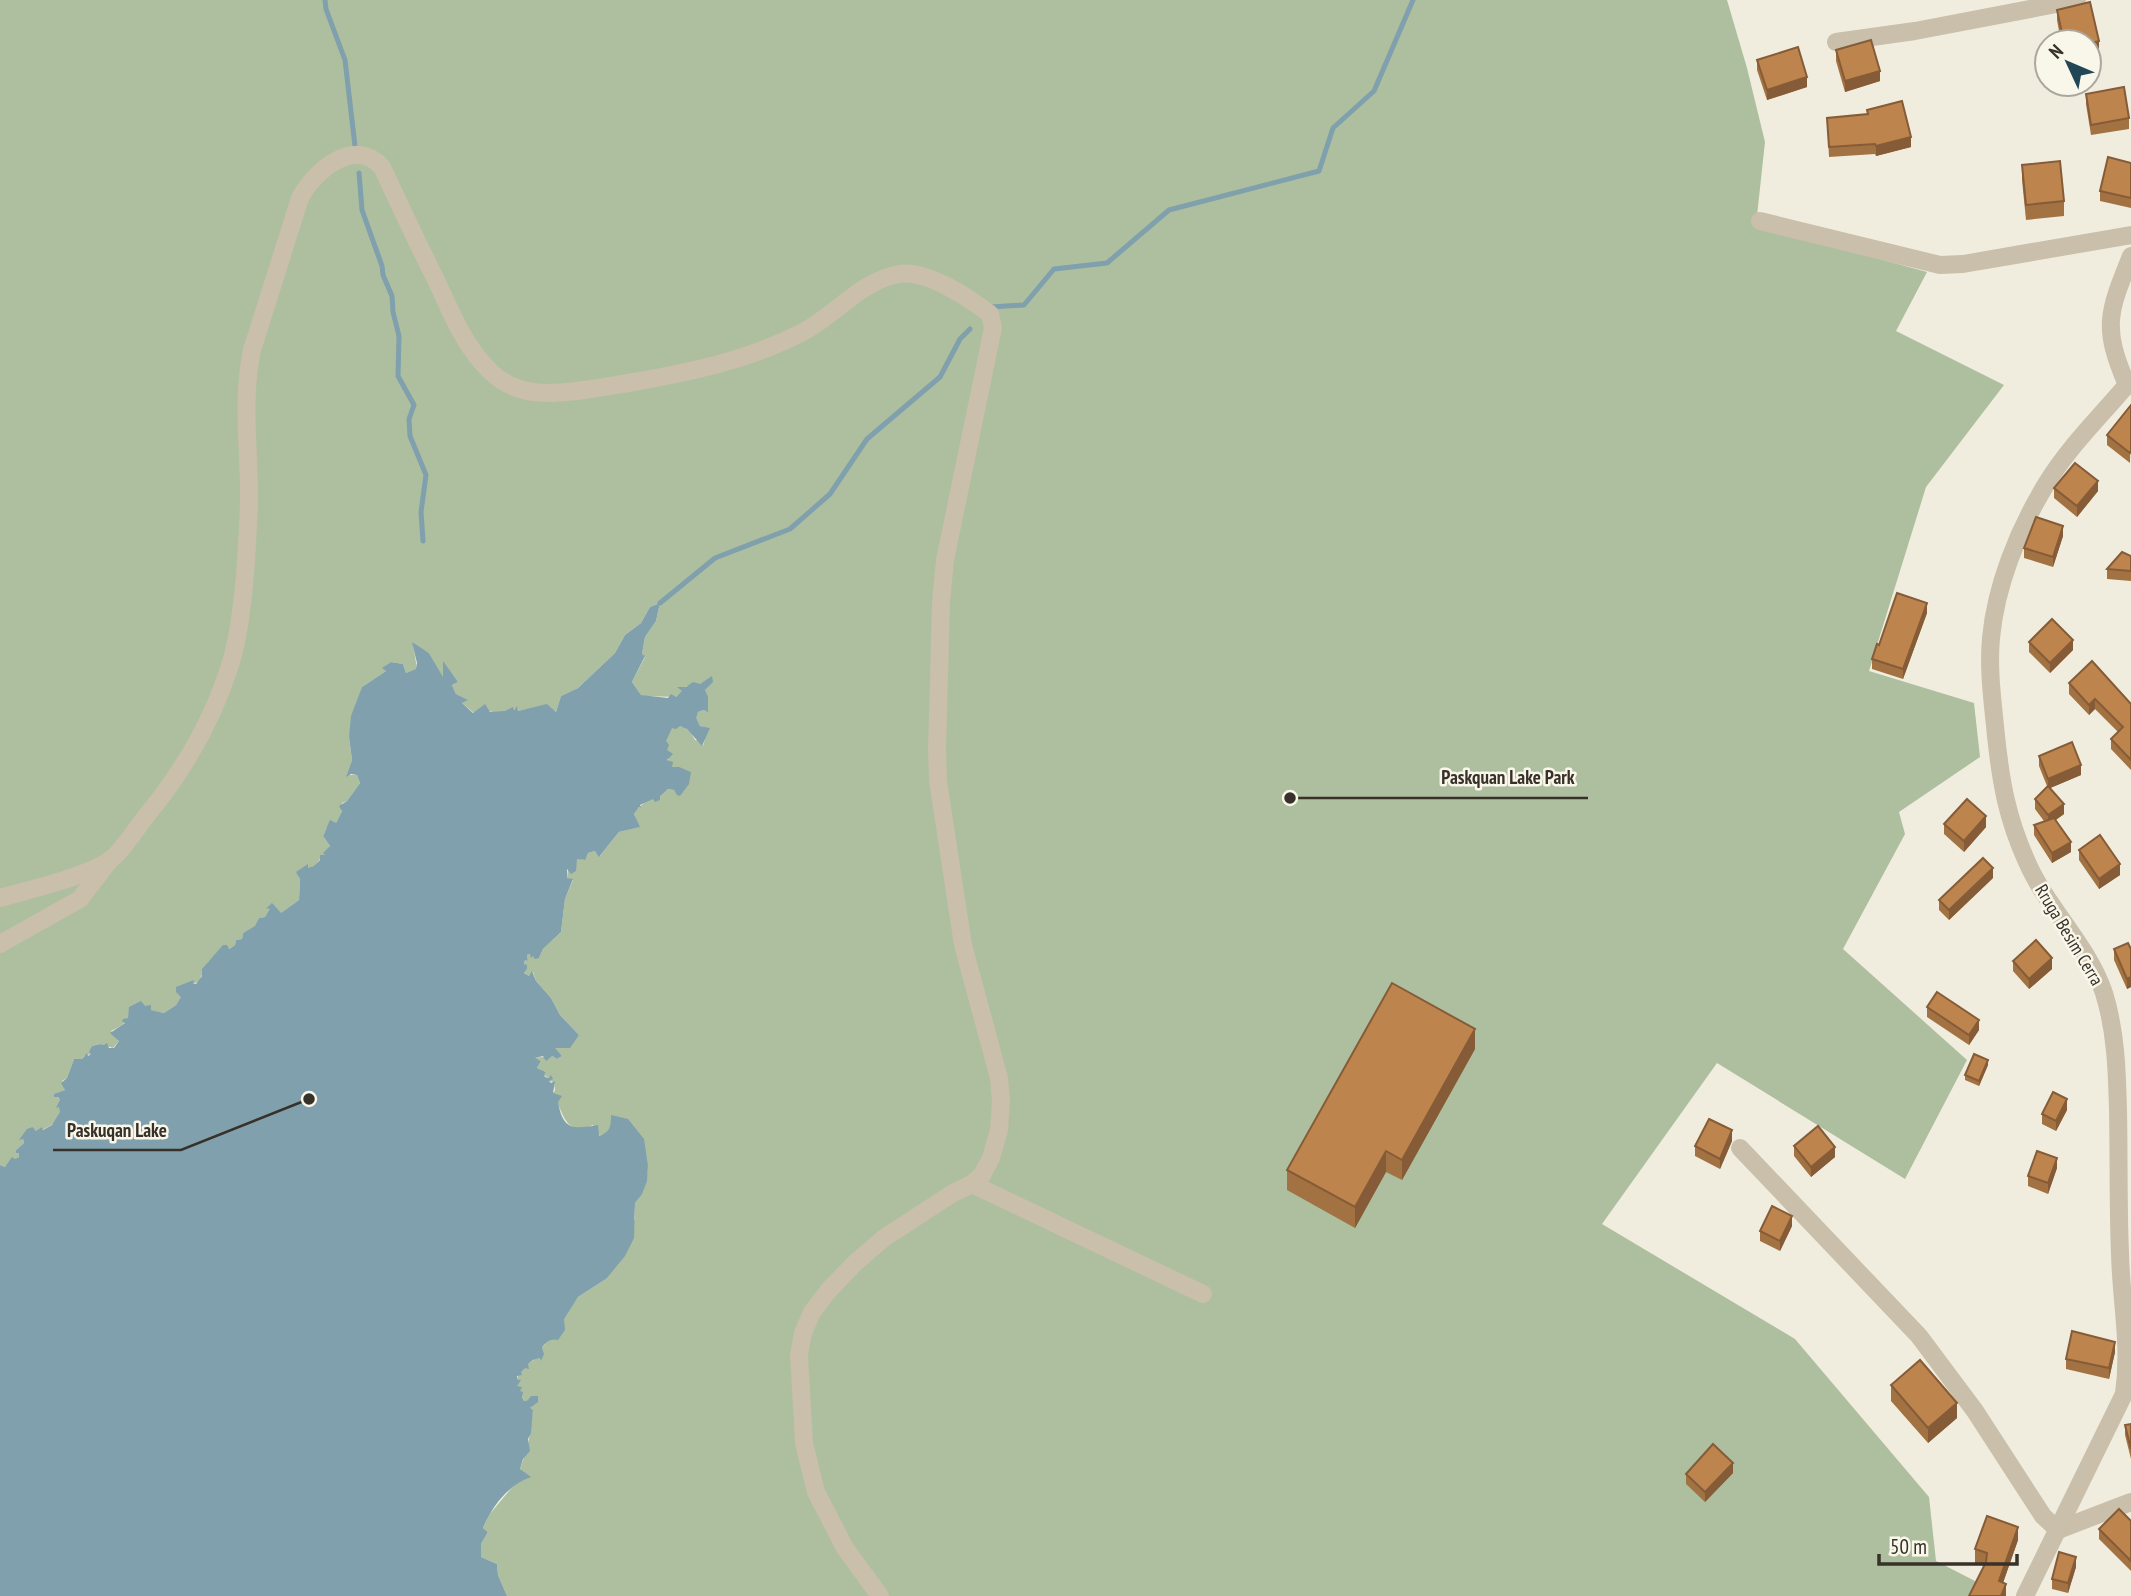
<svg xmlns="http://www.w3.org/2000/svg" width="2131" height="1596" font-family="'PT Sans Narrow',sans-serif">
	<style>
		.green { fill: #adbf9f }
		.water { fill: #7fa0ac }
		.lines { fill: none; stroke-linecap: round; stroke-linejoin: round }
		.stream { stroke: #7fa0ac; stroke-width: 5 }
		.minor { stroke: #c9bfaa; stroke-width: 18 }
		.wall { fill: #a37243 }
		.shaded-wall { fill: #855c37 }
		.building { fill: #be844e; stroke: #855c37; stroke-width: 2 }
		.labels { text-anchor: middle; stroke-width: 5; stroke-linejoin: round; paint-order: stroke }
		.street-label { font-size: 18px; fill: #373129; stroke: #f9f6ea }
		.leader { fill: none; stroke: #373129; stroke-width: 2.5 }
		.callout-dot { fill: #373129; stroke: #f9f6ea; stroke-width: 2.5 }
		.callout-label { font-size: 19px; text-anchor: middle; font-weight: bold; fill: #373129; stroke: #f9f6ea; stroke-width: 5; stroke-linejoin: round; paint-order: stroke }
	</style>
	<rect width="100%" height="100%" fill="#f1edde"/>
	<path class="green" d="M0 0H1727L1747 68 1765 142 1756 225 1927 272 1896 331 2004 385 1926 487 1869 671 1974 703 1980 757 1899 812 1905 834 1843 949 1967 1060 1905 1179 1717 1063 1602 1224 1795 1339 1929 1497 1936 1561 1977 1582 1969 1596H507L498 1575 497 1564 481 1557V1544L488 1532 483 1528 489 1515 524 1473 520 1469 528 1446 533 1410 529 1409 533 1405 528 1400 524 1401 517 1385 520 1380 517 1379C519 1371 531 1359 540 1358L542 1348 578 1297 606 1279 635 1219V1203C644 1191 647 1181 648 1166L611 1126 607 1133 598 1136 593 1125C563 1138 564 1110 552 1093L555 1091 554 1082 548 1081 549 1078 543 1075 546 1072 537 1068 541 1061 533 1058 552 1056 557 1059 562 1056 554 1048 567 1046 579 1035 560 1015 551 998 536 981 533 972 529 976 524 973 527 969V965H524L525 960 528 961 527 955 530 954 539 958 543 949 561 932 565 899 573 880 567 878 568 869 571 872 577 858 584 860 588 853 595 851 600 856 619 832 639 827 634 814C641 801 656 798 668 789L674 790 680 796C676 783 651 726 679 726 687 726 692 734 695 740L700 741 703 746 708 728 700 726 695 718 698 712 704 710 707 711 705 690 712 677 700 684 679 688 683 691 676 697 645 696 641 695 632 682 645 657 642 654 645 637 656 621 660 603 650 607 641 623 625 635 615 653 578 688 561 696 556 712 547 705 518 711 517 707C507 716 491 712 479 709L474 713 462 703 467 700 456 694 452 685 458 682 443 663V678L429 653 413 644 417 669 406 673 403 664 391 662 383 668 386 671 362 687 349 737 352 760 347 775H357L360 783 347 801 342 803V811L336 823C327 824 326 829 323 836L330 846 326 855 322 856 315 866 297 872 300 879 299 900 280 914 271 904 267 907 271 909 265 917 259 918 256 926 243 933 242 939 236 940 235 945 208 962 199 981 179 993 182 996 176 1005 164 1013 150 1010 148 1006 129 1010C130 1022 121 1026 111 1031L119 1041 113 1048 100 1044 92 1046 91 1054 84 1056 82 1059H74L67 1078 62 1081 65 1090 55 1094 60 1100C60 1104 61 1108 60 1113 58 1123 45 1130 36 1131L33 1127 23 1139 24 1143 16 1150 19 1153V1157L5 1167 0 1165Z"/>
	<path class="water" d="M660 603 656 621 645 637 642 654 645 656 632 682 641 695 668 698 671 694 676 697 682 691 677 687H686L693 682 700 684 712 676 713 682 705 690 708 697V712L704 710 698 712 696 718 700 726 710 728 702 746 687 729 680 726 676 729 672 728 666 741 669 745 667 750 673 754 667 760 673 762 672 767H679L691 772 689 784 680 796 677 795 674 790 668 789 660 796V800L655 802 653 799 640 805 641 808 639 807 634 814 640 827 619 832 599 857 595 851 588 853 585 860 577 859 576 871 571 874 567 869V878L573 879 565 899 561 932 543 949 539 958 535 959 533 956 531 958 530 954 527 955 528 961 525 960 524 964 527 965V969L524 973 529 976 532 971 536 981 551 998 560 1015 579 1035 570 1048H555L562 1056 557 1059 552 1056 546 1061 543 1056 535 1058 541 1061 537 1068 546 1072 544 1075 545 1077 549 1078 551 1075 553 1079 549 1081 551 1083 555 1081 553 1093 562 1096 558 1102C563 1131 574 1129 598 1125L599 1136C610 1132 611 1127 611 1115L628 1119 644 1139 648 1166 647 1181 642 1194 635 1203 634 1238 625 1256 606 1279 578 1297 564 1319 565 1330 558 1340C551 1338 545 1342 542 1348L544 1354 541 1361 540 1358 533 1360 528 1364 529 1369 525 1368 521 1372 522 1375 517 1376V1379L521 1380 517 1386 522 1387 520 1391 523 1392 522 1397 524 1401 528 1400 531 1396H538V1402L530 1408 533 1410 531 1433 528 1439 530 1451 523 1459 520 1469 531 1477C508 1485 492 1506 483 1528L488 1532 481 1544V1557L497 1564 498 1575 507 1596H0V1165L5 1167 12 1157 15 1159 19 1157V1153H16V1150L24 1143 23 1139 19 1140 27 1129 33 1127 36 1131 42 1127 43 1130 52 1125 60 1112 59 1107 56 1108 60 1100 58 1097H54V1094L65 1090 61 1083 67 1078 74 1059H82L87 1053 88 1056 91 1054 89 1052 92 1046 100 1044 104 1045 107 1043 109 1048H114L119 1041 110 1033 125 1023 122 1021 123 1019 128 1018 129 1007 141 1001 145 1006 151 1005V1010L164 1013 176 1005 181 997 176 992V987L194 980 193 984H196L202 976V969L223 945H227L229 949 235 945 236 940 242 939 243 933 255 926 259 918 265 917 270 909 266 908 272 903 281 913 299 900 300 879 296 872 308 864V868L314 866 320 860V855H325L323 853 330 846 323 836 330 820 336 823 342 811 339 806 347 801 360 783 357 775 351 774 346 777 352 760 349 737 351 716 362 687 386 671 382 668 391 662 403 664 406 673 416 669 417 663 412 642 429 653 443 677V661L458 682 452 685 456 694 468 700 462 703 473 713 485 704 490 712 505 711 513 707 514 710 517 706 518 711 547 704 556 712 561 696 578 688 615 653 625 635 641 623 650 607Z"/>
	<g class="lines">
		<g class="stream">
			<path d="M325 0 326 9 345 60 355 146"/>
			<path d="M359 173 362 210 382 266 383 275 392 296 393 312 399 336 398 376 414 405 409 419 410 436 426 475 421 512 423 541"/>
			<path d="M991 307 1024 305 1054 269 1107 263 1169 210 1319 171 1333 128 1374 91 1413 0"/>
			<path d="M660 603 715 558 790 529 830 494 867 439 940 377 960 339 970 329"/>
		</g>
		<g class="minor">
			<path d="M1836 42 1915 31 2077 0"/>
			<path d="M1760 221 1940 265 1963 264 2131 235"/>
			<path d="M2127 385C2102 327 2108 313 2131 256"/>
			<path d="M0 898C28 890 88 876 110 860 123 851 137 827 147 815 184 770 214 718 231 662 244 618 247 551 249 504 250 453 241 401 252 350L300 198C314 171 355 136 382 167 400 206 418 244 437 282 452 314 465 348 491 372 505 386 525 392 544 393 574 393 604 387 634 382 691 372 748 360 801 333 835 316 860 281 899 274 926 269 969 298 990 314L993 328 945 560 941 602 937 750 938 781 963 945 999 1078 1001 1102 999 1130 991 1158 982 1175 972 1184 953 1193 884 1238 855 1263 829 1290 812 1312 803 1333 799 1355 804 1443 816 1492 845 1548 880 1596"/>
			<path d="M0 944 80 899 109 861"/>
			<path d="M1740 1148 1919 1336 1975 1411 2043 1516 2058 1530 2131 1502"/>
			<path d="M972 1184 1203 1294"/>
			<path d="M2025 1596 2124 1394C2131 1343 2121 1303 2120 1253 2118 1206 2119 1159 2118 1111 2117 1071 2116 1032 2104 993 2088 945 2047 908 2027 862 2007 818 2001 783 1996 736 1993 704 1988 671 1991 638 1996 585 2018 531 2045 486 2068 447 2102 415 2131 380"/>
		</g>
	</g>
	<g class="wall">
		<path d="M2090 2 2099 41V52L2089 54V42H2061L2057 20V10Z"/>
		<path d="M1836 50 1880 81 1845 92 1836 61Z"/>
		<path d="M1757 60 1807 87 1767 100 1757 70Z"/>
		<path d="M2086 94 2129 118V129L2091 135 2086 104Z"/>
		<path d="M1867 110 1911 147 1876 156 1875 154 1829 157 1827 118 1867 115Z"/>
		<path d="M2131 163V208L2100 201V191Z"/>
		<path d="M2022 165 2064 201V216L2026 220 2022 180Z"/>
		<path d="M2131 405 2130 463 2107 445V435Z"/>
		<path d="M2054 488 2098 491 2077 517 2054 498Z"/>
		<path d="M2063 536 2053 567 2024 558V548Z"/>
		<path d="M2131 556V581L2107 579V569Z"/>
		<path d="M1927 613 1903 679 1872 669V659L1879 645Z"/>
		<path d="M2029 642 2073 650 2050 673 2029 652Z"/>
		<path d="M2069 683 2131 704V770L2111 749V739L2118 732 2095 709 2089 715 2069 694Z"/>
		<path d="M2039 756 2081 775 2050 788 2064 814 2056 820 2071 852 2052 863 2034 835V825L2044 821 2035 809V799L2047 786 2039 766Z"/>
		<path d="M1944 824 1986 827 1964 852 1944 834Z"/>
		<path d="M2079 850 2120 875 2099 889 2079 860Z"/>
		<path d="M1993 878 1949 920 1939 910V900Z"/>
		<path d="M2114 949H2131V987L2127 989 2114 960Z"/>
		<path d="M2013 961 2052 969 2029 989 2013 971Z"/>
		<path d="M1927 1007 1979 1030 1969 1045 1927 1017Z"/>
		<path d="M1475 1049 1402 1180 1386 1172 1355 1228 1287 1190V1170Z"/>
		<path d="M1988 1065 1979 1086 1965 1080V1075Z"/>
		<path d="M2067 1110 2056 1131 2042 1124V1114Z"/>
		<path d="M1732 1141 1720 1169 1695 1156V1146Z"/>
		<path d="M1794 1146 1835 1157 1811 1177 1794 1156Z"/>
		<path d="M2057 1168 2048 1194 2028 1186V1176Z"/>
		<path d="M1792 1226 1780 1251 1760 1241V1231Z"/>
		<path d="M2115 1352 2109 1379 2066 1369V1359Z"/>
		<path d="M1891 1385 1957 1418 1928 1443 1891 1401Z"/>
		<path d="M2131 1424V1459L2125 1435V1425Z"/>
		<path d="M1733 1473 1705 1502 1686 1484V1474Z"/>
		<path d="M2131 1521V1571L2099 1539V1529Z"/>
		<path d="M2018 1540 2003 1583 2006 1596 1984 1566 1975 1563V1549Z"/>
		<path d="M2076 1567 2068 1593 2052 1589V1579Z"/>
	</g>
	<g class="shaded-wall">
		<path d="M2099 41V52L2089 54V44Z"/>
		<path d="M1880 71V81L1845 92V81Z"/>
		<path d="M1807 77V87L1767 100V90Z"/>
		<path d="M1911 137V147L1876 156V146Z"/>
		<path d="M2098 481V491L2077 517V506Z"/>
		<path d="M2063 526V536L2053 567V557Z"/>
		<path d="M1927 603V613L1903 679V669Z"/>
		<path d="M2073 640V650L2050 673V663Z"/>
		<path d="M2095 699V709L2089 715V705Z"/>
		<path d="M2081 765V775L2048 789V779Z"/>
		<path d="M2064 804V814L2048 825V815Z"/>
		<path d="M1986 816V827L1964 852V841Z"/>
		<path d="M2071 842V852L2052 863V853Z"/>
		<path d="M2120 864V875L2099 889V879Z"/>
		<path d="M1993 868V878L1949 920V910Z"/>
		<path d="M2052 958V969L2029 989V979Z"/>
		<path d="M2131 977V987L2127 989V979Z"/>
		<path d="M1979 1020V1030L1969 1045V1035Z"/>
		<path d="M1475 1029V1049L1402 1180V1160Z"/>
		<path d="M1988 1060V1065L1979 1086V1081Z"/>
		<path d="M2067 1099V1110L2056 1131V1121Z"/>
		<path d="M1732 1130V1141L1720 1169V1159Z"/>
		<path d="M1835 1147V1157L1811 1177V1167Z"/>
		<path d="M1386 1151V1172L1355 1228V1207Z"/>
		<path d="M2057 1158V1168L2048 1194V1183Z"/>
		<path d="M1792 1216V1226L1780 1251V1241Z"/>
		<path d="M2115 1342V1352L2109 1379V1368Z"/>
		<path d="M1957 1403V1418L1928 1443V1428Z"/>
		<path d="M1733 1463V1473L1705 1502V1492Z"/>
		<path d="M2018 1527V1540L1999 1594V1581Z"/>
		<path d="M2076 1557V1567L2068 1593V1583Z"/>
		<path d="M2006 1584V1596H2001Z"/>
	</g>
	<g class="building">
		<path d="M2090 2 2099 41 2089 44V42H2064L2057 10Z"/>
		<path d="M1871 40 1880 71 1845 81 1836 50Z"/>
		<path d="M1798 47 1807 77 1767 90 1757 60Z"/>
		<path d="M2124 87 2129 118 2091 125 2086 94Z"/>
		<path d="M1902 101 1911 137 1876 146 1875 144 1829 147 1827 118 1868 114 1867 110Z"/>
		<path d="M2108 157 2131 163V198L2100 191Z"/>
		<path d="M2060 161 2064 201 2026 205 2022 165Z"/>
		<path d="M2131 405V451L2130 453 2107 435Z"/>
		<path d="M2075 463 2098 481 2077 506 2054 488Z"/>
		<path d="M2036 517 2063 526 2053 557 2024 548Z"/>
		<path d="M2122 552 2131 556V571L2107 569Z"/>
		<path d="M1897 593 1927 603 1903 669 1872 659 1877 644 1879 645Z"/>
		<path d="M2052 619 2073 640 2050 663 2029 642Z"/>
		<path d="M2092 661 2131 704V760L2111 739 2123 727 2095 699 2089 705 2069 683Z"/>
		<path d="M2072 742 2081 765 2048 779 2039 756Z"/>
		<path d="M2048 786 2064 804 2048 815 2035 799Z"/>
		<path d="M1967 799 1986 816 1964 841 1944 824Z"/>
		<path d="M2054 818 2071 842 2052 853 2034 825Z"/>
		<path d="M2100 835 2120 864 2099 879 2079 850Z"/>
		<path d="M1983 858 1993 868 1949 910 1939 900Z"/>
		<path d="M2036 940 2052 958 2029 979 2013 961Z"/>
		<path d="M2128 943 2131 949V977L2127 979 2114 949Z"/>
		<path d="M1392 983 1475 1029 1402 1160 1386 1151 1355 1207 1287 1170Z"/>
		<path d="M1937 992 1979 1020 1969 1035 1927 1007Z"/>
		<path d="M1974 1054 1988 1060 1979 1081 1965 1075Z"/>
		<path d="M2053 1092 2067 1099 2056 1121 2042 1114Z"/>
		<path d="M1709 1119 1732 1130 1720 1159 1695 1146Z"/>
		<path d="M1818 1126 1835 1147 1811 1167 1794 1146Z"/>
		<path d="M2037 1151 2057 1158 2048 1183 2028 1176Z"/>
		<path d="M1772 1206 1792 1216 1780 1241 1760 1231Z"/>
		<path d="M2072 1331 2115 1342 2109 1368 2066 1359Z"/>
		<path d="M1920 1360 1957 1403 1928 1428 1891 1385Z"/>
		<path d="M2131 1424V1449L2125 1425Z"/>
		<path d="M1713 1444 1733 1463 1705 1492 1686 1474Z"/>
		<path d="M2119 1509 2131 1521V1561L2099 1529Z"/>
		<path d="M1987 1516 2018 1527 1999 1581 2006 1584 2001 1596H1969L1986 1562 1987 1553 1975 1549Z"/>
		<path d="M2059 1552 2076 1557 2068 1583 2052 1579Z"/>
	</g>
	<g class="labels">
		<g class="street-label">
			<text transform="translate(2069 935) rotate(59)" y="6">Rruga Besim Cerra</text>
		</g>
	</g>
	<path class="leader" d="M1290 798L1427 798H1588M309 1099L181 1150H53"/>
	<g class="callout-dot">
		<circle cx="1290" cy="798" r="7"/>
		<circle cx="309" cy="1099" r="7"/>
	</g>
	<g class="callout-label">
		<text x="1508" y="784">Paskquan Lake Park</text>
		<text x="117" y="1137">Paskuqan Lake</text>
	</g>
	<g transform="translate(2068 63) rotate(314)"><circle r="33" fill="#f9f6ea" stroke="#aba79d" stroke-width="2"/>
	<path d="M0-5L12 26L0 18L-12 26Z" fill="#214656"/>
	<text y="-10" font-size="19" font-weight="bold" text-anchor="middle" fill="#373129">N</text>
	</g>
	<path d="M1879 1554v10h138v-10" fill="none" stroke="#373129" stroke-width="3.5"/>
	<text x="1890" y="1554" font-size="21" fill="#373129" stroke="#f9f6ea" stroke-width="5" paint-order="stroke">50 m</text>
</svg>
